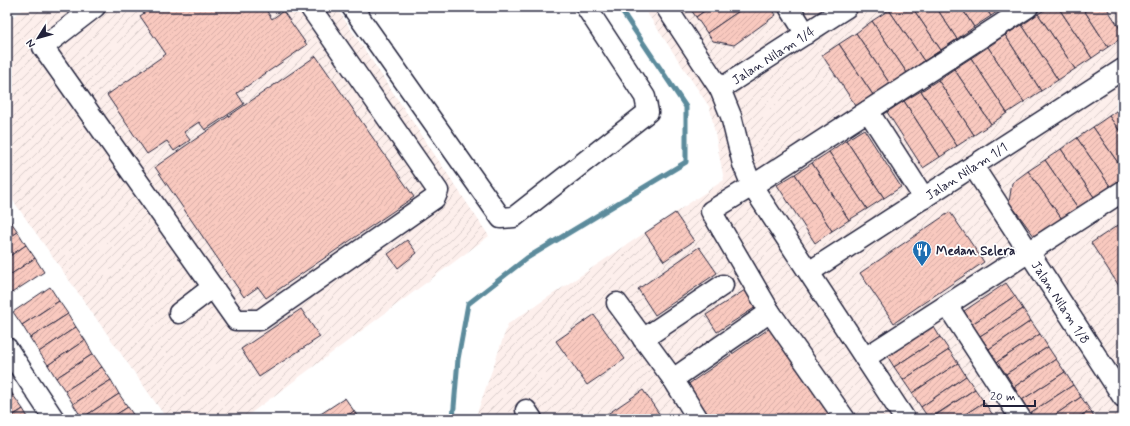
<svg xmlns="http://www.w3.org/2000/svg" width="1130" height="426" font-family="Mynerve,sans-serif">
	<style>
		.industrial { fill: url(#industrial-furrows) }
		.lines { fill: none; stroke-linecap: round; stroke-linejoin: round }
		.stream { stroke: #5b8b9c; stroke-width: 5 }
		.building { fill: url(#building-hatch); stroke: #22223b }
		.minor-casing { stroke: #22223b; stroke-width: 23 }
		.minor { stroke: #fff; stroke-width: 20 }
		.labels { text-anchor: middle; stroke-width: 3.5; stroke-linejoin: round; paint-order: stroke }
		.street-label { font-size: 13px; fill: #22223b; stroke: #fff }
		.poi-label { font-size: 13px; font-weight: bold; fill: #22223b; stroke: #fff; text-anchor: start }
	</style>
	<defs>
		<pattern id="industrial-furrows" width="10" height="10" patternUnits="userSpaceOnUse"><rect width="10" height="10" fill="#fdefec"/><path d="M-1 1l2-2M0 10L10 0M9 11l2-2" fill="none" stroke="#d9cdcb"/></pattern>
		<pattern id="building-hatch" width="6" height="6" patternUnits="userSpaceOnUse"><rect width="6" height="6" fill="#f9c9bf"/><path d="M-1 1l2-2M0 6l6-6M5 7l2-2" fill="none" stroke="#d5aca5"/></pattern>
	</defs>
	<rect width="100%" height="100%" fill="#fff"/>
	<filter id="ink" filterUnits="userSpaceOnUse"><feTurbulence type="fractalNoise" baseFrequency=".025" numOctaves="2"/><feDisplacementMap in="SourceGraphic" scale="8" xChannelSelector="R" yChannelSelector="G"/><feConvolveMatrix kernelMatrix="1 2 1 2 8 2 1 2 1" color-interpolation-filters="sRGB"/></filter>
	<g filter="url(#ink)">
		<g class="industrial">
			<path d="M27 7H336L489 236 243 419H167L7 192V21Z"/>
			<path d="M643 7H1123V419H475L508 324 724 180 710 108Z"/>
		</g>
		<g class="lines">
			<path class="stream" d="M453 419 458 359 468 304 527 258 686 162V107L619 7"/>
		</g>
		<g class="building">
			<path d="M153 7H264L272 19 283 11 307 45 237 93 244 104 205 130 199 122 184 132 190 140 174 151 167 141 147 154 107 95 166 54 140 16Z"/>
			<path d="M689 7H710L696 17Z"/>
			<path d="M710 7H745L707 33 696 17Z"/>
			<path d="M745 7H771L776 15 734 45 713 41 707 33Z"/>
			<path d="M894 7H912L941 50 924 61 889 10Z"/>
			<path d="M912 7H936L957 39 941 50Z"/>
			<path d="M936 7H961L974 27 957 39Z"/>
			<path d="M961 7H985L991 16 974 27Z"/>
			<path d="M985 7H1004L991 16Z"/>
			<path d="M1049 7H1058L1092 58 1075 69 1038 14Z"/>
			<path d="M1058 7H1082L1108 47 1092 58Z"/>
			<path d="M1082 7H1106L1123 33V37L1108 47Z"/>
			<path d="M889 10 924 61 907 73 872 21Z"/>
			<path d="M1038 14 1075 69 1058 80 1022 25Z"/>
			<path d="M872 21 907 73 890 84 856 33Z"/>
			<path d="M1022 25 1058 80 1041 91 1005 35Z"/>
			<path d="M856 33 890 84 873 95 839 44Z"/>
			<path d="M1005 35 1041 91 1024 102 988 47Z"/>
			<path d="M839 44 873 95 856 106 822 55Z"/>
			<path d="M988 47 1024 102 1007 113 971 58Z"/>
			<path d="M316 56 414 197 266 298 258 287 244 297 155 167Z"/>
			<path d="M971 58 1007 113 991 124 954 69Z"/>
			<path d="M954 69 991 124 974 135 938 80Z"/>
			<path d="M938 80 974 135 957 146 921 91Z"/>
			<path d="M921 91 957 146 940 157 904 101Z"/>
			<path d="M904 101 940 157 923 168 887 112Z"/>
			<path d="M1123 106V136L1109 116Z"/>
			<path d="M1109 116 1123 136V170L1093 127Z"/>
			<path d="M1093 127 1123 170V181L1112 189 1077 138Z"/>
			<path d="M864 129 901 187 884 198 846 140Z"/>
			<path d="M1077 138 1112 189 1096 200 1061 149Z"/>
			<path d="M846 140 884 198 867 209 829 152Z"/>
			<path d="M1061 149 1096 200 1080 211 1045 160Z"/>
			<path d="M829 152 867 209 849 220 812 163Z"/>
			<path d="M1045 160 1080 211 1064 222 1028 171Z"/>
			<path d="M812 163 849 220 832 231 795 174Z"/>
			<path d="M1028 171 1064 222 1037 240 1009 202 1012 183Z"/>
			<path d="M795 174 832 231 815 243 777 185Z"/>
			<path d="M950 212 984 262 894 323 860 273Z"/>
			<path d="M675 213 694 241 664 261 645 233Z"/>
			<path d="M9 219 18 232 7 239V220Z"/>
			<path d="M1123 222V292L1091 243Z"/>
			<path d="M18 232 26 245 7 258V239Z"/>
			<path d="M407 240 417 253 398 268 388 254Z"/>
			<path d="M26 245 35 258 7 277V258Z"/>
			<path d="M699 247 717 273 655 315 638 289Z"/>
			<path d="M35 258 44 272 7 296V277Z"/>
			<path d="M1006 283 1015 296 972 324 964 311Z"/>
			<path d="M50 287 59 301 22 325 13 312Z"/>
			<path d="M745 290 756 307 717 332 706 315Z"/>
			<path d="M1015 296 1023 309 980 336 972 324Z"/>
			<path d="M59 301 68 314 30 338 22 325Z"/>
			<path d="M301 309 320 337 259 377 241 349Z"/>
			<path d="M1023 309 1031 321 989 349 980 336Z"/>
			<path d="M68 314 76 327 39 352 30 338Z"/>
			<path d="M594 315 625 359 587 385 556 341Z"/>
			<path d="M1031 321 1040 334 997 362 989 349Z"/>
			<path d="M932 324 940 337 894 367 886 354Z"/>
			<path d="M76 327 85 340 48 365 39 352Z"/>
			<path d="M770 328 833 419H711L687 385Z"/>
			<path d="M1040 334 1048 347 1006 374 997 362Z"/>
			<path d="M940 337 949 350 903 380 894 367Z"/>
			<path d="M85 340 93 354 56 378 48 365Z"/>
			<path d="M1048 347 1056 359 1014 387 1006 374Z"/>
			<path d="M949 350 958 363 912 393 903 380Z"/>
			<path d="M93 354 102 367 65 391 56 378Z"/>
			<path d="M1056 359 1065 372 1022 400 1014 387Z"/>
			<path d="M958 363 966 376 921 407 912 393Z"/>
			<path d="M102 367 111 380 73 404 65 391Z"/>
			<path d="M1065 372 1073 385 1030 413 1022 400Z"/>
			<path d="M966 376 975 389 929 419 921 407Z"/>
			<path d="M111 380 119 394 82 418 73 404Z"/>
			<path d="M7 385 13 395 7 399Z"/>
			<path d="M1073 385 1081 397 1049 419H1035L1030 413Z"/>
			<path d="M975 389 984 402 958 419H930Z"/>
			<path d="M643 390 662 418 660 419H609L606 415Z"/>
			<path d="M119 394 128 407 109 419H83L82 418Z"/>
			<path d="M13 395 23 409 7 419V399Z"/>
			<path d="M1081 397 1090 410 1076 419H1049Z"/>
			<path d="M345 398 354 411 343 419H313Z"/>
			<path d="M984 402 993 415 987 419H958Z"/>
			<path d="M128 407 136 419H109Z"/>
			<path d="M23 409 29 419H8Z"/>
			<path d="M1090 410 1095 419H1076Z"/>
			<path d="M354 411 359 419H343Z"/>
			<path d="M993 415 996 419H987Z"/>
		</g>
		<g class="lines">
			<g class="minor-casing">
				<g id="minor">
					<path d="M95 7 43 47 236 320H260L435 198 438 191 310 7"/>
					<path d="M352 7 501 218 514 217 648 112 645 97 586 7"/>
					<path d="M666 7 720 89 731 116 743 164 752 186 905 419"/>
					<path d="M789 7 806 34"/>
					<path id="s1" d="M720 89 847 7"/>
					<path d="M868 111 924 198"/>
					<path id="s2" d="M973 166 1123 397"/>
					<path id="s3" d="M809 272 1123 69"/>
					<path d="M617 303 673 379 698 419"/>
					<path d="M947 305 1021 419"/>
					<path d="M770 312 711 211 752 186 1028 7"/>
					<path d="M179 313 213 287"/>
					<path d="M643 339 723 285"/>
					<path d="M7 348 54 419"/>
					<path d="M865 358 1123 191"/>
					<path d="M673 379 770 312 845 419"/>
					<path d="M526 410 532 419"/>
				</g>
			</g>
			<use href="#minor" class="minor"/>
		</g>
	</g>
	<defs>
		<g id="restaurant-pin" transform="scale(1)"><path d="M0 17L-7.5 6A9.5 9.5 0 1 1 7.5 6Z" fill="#1f6fb2" stroke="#fff"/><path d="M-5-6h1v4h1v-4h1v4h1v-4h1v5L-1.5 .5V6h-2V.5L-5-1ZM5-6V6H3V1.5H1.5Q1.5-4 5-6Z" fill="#fff"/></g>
	</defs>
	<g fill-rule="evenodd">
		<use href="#restaurant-pin" x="922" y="250"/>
	</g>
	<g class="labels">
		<g class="street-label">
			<text dy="5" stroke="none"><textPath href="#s1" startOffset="63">Jalan Nilam 1/4</textPath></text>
			<text dy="5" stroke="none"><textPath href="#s3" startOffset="187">Jalan Nilam 1/1</textPath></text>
			<text dy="5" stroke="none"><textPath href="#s2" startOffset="162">Jalan Nilam 1/8</textPath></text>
		</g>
		<g class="poi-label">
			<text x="936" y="255">Medan Selera</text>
		</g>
	</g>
	<rect width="1130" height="426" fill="none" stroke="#fff" stroke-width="24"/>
	<rect x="12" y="12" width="1106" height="402" fill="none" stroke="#22223b" stroke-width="1.5" filter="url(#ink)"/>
	<g transform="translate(38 38) rotate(233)" stroke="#ffffff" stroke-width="3" paint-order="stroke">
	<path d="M0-3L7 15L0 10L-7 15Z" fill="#22223b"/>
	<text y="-6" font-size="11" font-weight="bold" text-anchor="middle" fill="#22223b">N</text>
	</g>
	<path d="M984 400v6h51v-6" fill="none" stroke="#22223b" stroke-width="2"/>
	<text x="990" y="400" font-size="12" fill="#22223b" stroke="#ffffff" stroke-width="3" paint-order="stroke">20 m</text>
</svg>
